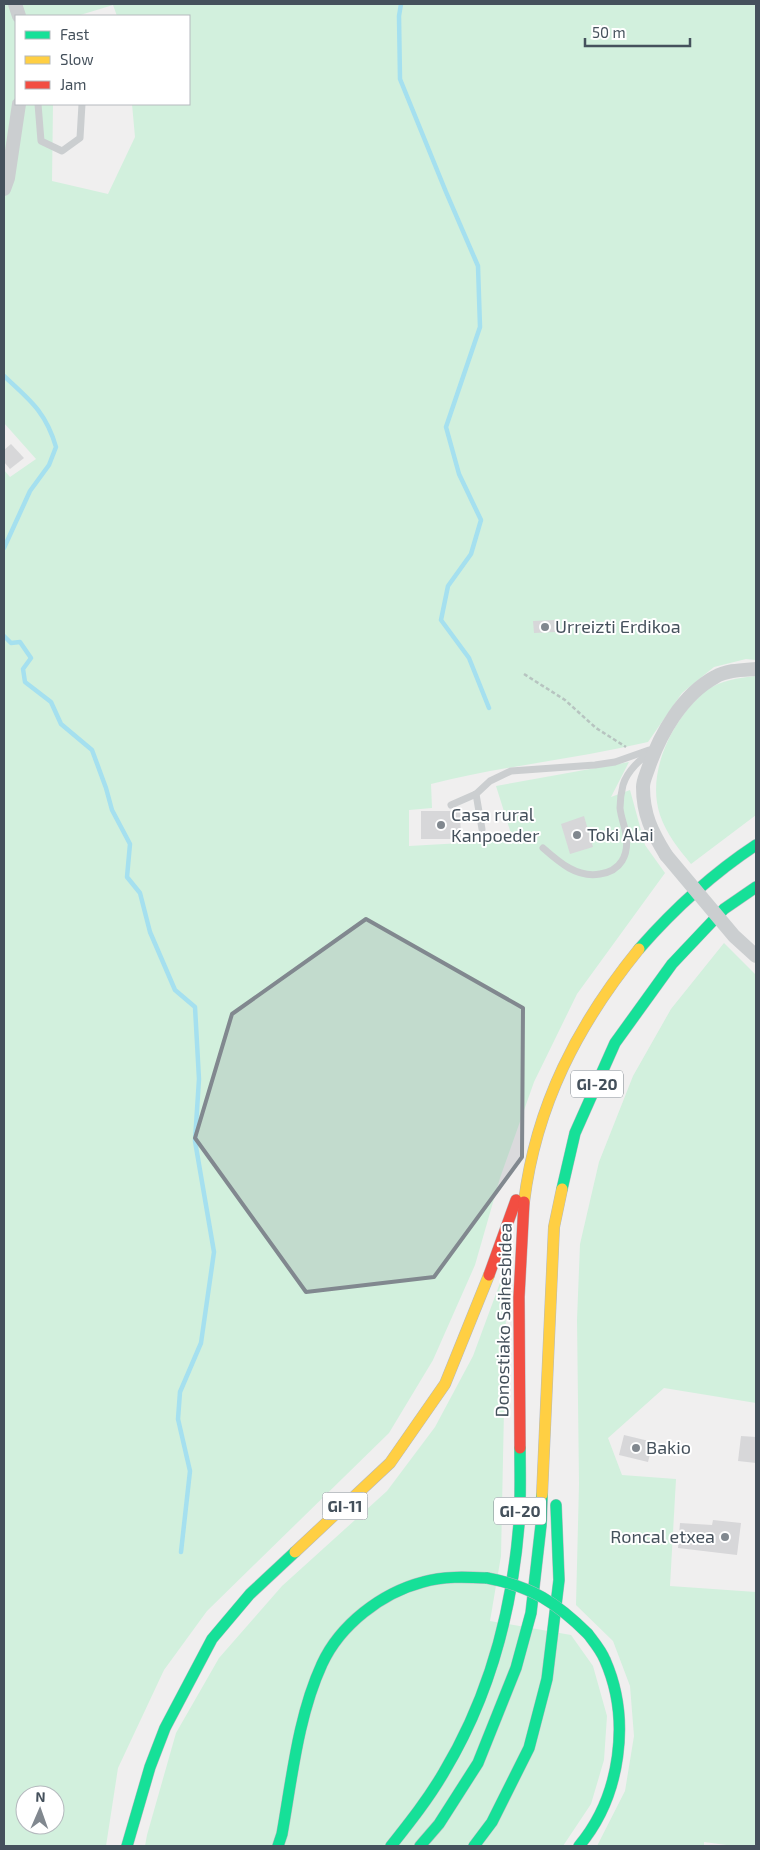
<svg xmlns="http://www.w3.org/2000/svg" width="760" height="1850" font-family="'Exo 2',sans-serif">
	<style>
		.green { fill: #d2f0dd; fill-rule: evenodd }
		.lines { fill: none; stroke-linecap: round; stroke-linejoin: round }
		.stream { stroke: #a5e0ef; stroke-width: 4.5 }
		.building { fill: #d7d7d9 }
		.fast-casing { stroke: #b4b9bf; stroke-width: 12 }
		.slow-casing { stroke: #b4b9bf; stroke-width: 12 }
		.jam-casing { stroke: #b4b9bf; stroke-width: 12 }
		.path { stroke: #b7c4c0; stroke-width: 2.5; stroke-dasharray: 4 2.5; stroke-linecap: butt }
		.lane { stroke: #cbced0; stroke-width: 7 }
		.street { stroke: #cbced0; stroke-width: 14 }
		.fast { stroke: #16e098; stroke-width: 11 }
		.slow { stroke: #ffcf43; stroke-width: 11 }
		.jam { stroke: #f24e42; stroke-width: 11 }
		.fast-bridge-casing { stroke: #b4b9bf; stroke-width: 12; stroke-linecap: butt }
		.street-bridge { stroke: #cbced0; stroke-width: 14 }
		.fast-bridge { stroke: #16e098; stroke-width: 11 }
		.marked { fill: #81888f; fill-opacity: 0.2; stroke: #81888f; stroke-width: 4; stroke-linejoin: round }
		.poi-dot { fill: #81888f; stroke: #fff; stroke-width: 2 }
		.labels { text-anchor: middle; stroke-width: 4; stroke-linejoin: round; paint-order: stroke }
		.shield { fill: #fff; stroke: #7d858d; stroke-width: 1 }
		.shield-label { font-size: 16px; font-weight: bold; fill: #45515c }
		.poi-label { font-size: 18px; fill: #45515c; stroke: #fff; text-anchor: start }
		.street-label { font-size: 18px; fill: #45515c; stroke: #fff }
	</style>
	<rect width="100%" height="100%" fill="#f0efef"/>
	<g class="green">
		<path d="M4 4H756V660L746 659 714 667 682 693 648 742C576 759 502 766 431 784L432 808 409 810V846L513 840 496 786 629 762 611 797 630 790 645 845 665 873 577 994 534 1082 500 1178 475 1265 433 1360 389 1433 207 1611 164 1670 118 1768 106 1846H4V470L10 477 36 459 4 423ZM113 5 117 16H189V104H132L135 137 108 194 52 181 53 104H16V16H77ZM25 1795H55V1825H25Z"/>
		<path d="M756 676V815L691 864C678 848 667 835 660 815 647 776 668 730 694 702 698 699 701 694 705 691 722 680 737 678 756 676Z"/>
		<path d="M724 943 756 975V1403L664 1388 608 1438 622 1475 676 1479 670 1586 756 1592V1846H734L704 1842V1846H597L625 1791 634 1736 630 1686 613 1641 576 1605 579 1484 577 1320 580 1244 599 1162 633 1076 671 1009Z"/>
		<path d="M507 1264 501 1556 490 1621 571 1635 593 1666 607 1716 604 1760 591 1804 563 1846H145L147 1835 176 1733 219 1658 282 1586 387 1491 435 1427 473 1356Z"/>
	</g>
	<g class="lines">
		<g class="stream">
			<path d="M401 4 399 16 400 79 446 192 478 266 480 327 446 427 459 474 481 520 471 554 448 586 441 620 469 658 489 708"/>
			<path d="M4 376C30 400 46 412 56 447L49 465 30 491 4 548"/>
			<path d="M4 636 11 643 20 642 31 658 23 669 25 682 51 702 61 724 92 750 106 788 112 810 130 844 127 877 140 893 150 932 175 990 195 1007 199 1079 195 1141 214 1252 201 1343 180 1392 178 1419 190 1471 181 1552"/>
		</g>
	</g>
	<g class="building">
		<path d="M11 444 24 458 10 469 4 462V450Z"/>
		<path d="M555 620 556 632 534 633 533 621Z"/>
		<path d="M421 811H460L461 839H421Z"/>
		<path d="M584 816 593 847 570 854 561 824Z"/>
		<path d="M624 1435 653 1442 648 1462 619 1455Z"/>
		<path d="M741 1436 756 1437V1463L738 1461Z"/>
		<path d="M713 1520 741 1523 737 1555 678 1548 680 1523 712 1525Z"/>
	</g>
	<g class="lines">
		<g class="fast-casing">
			<g id="fast">
				<path d="M639 949C674 909 712 874 756 845"/>
				<path d="M562 1189 575 1133 615 1043 672 964 724 909 756 887"/>
				<path d="M127 1846 150 1767 165 1728 212 1639 250 1594 295 1552"/>
				<path d="M278 1846 282 1834C292 1778 298 1716 322 1664 340 1625 381 1593 423 1582 443 1576 466 1577 487 1578"/>
				<path d="M391 1846C410 1822 429 1798 444 1772 489 1697 512 1611 519 1524 521 1498 520 1473 520 1448"/>
				<path d="M420 1846 439 1824 478 1763 516 1668 531 1613 541 1525 542 1495"/>
				<path d="M474 1846 492 1822 529 1748 547 1679 559 1580 556 1505"/>
				<path d="M579 1846C621 1796 631 1719 605 1660 601 1650 594 1642 588 1634"/>
			</g>
		</g>
		<g class="slow-casing">
			<g id="slow">
				<path d="M524 1202C536 1105 578 1024 639 949"/>
				<path d="M542 1495 554 1227 562 1189"/>
				<path d="M295 1552 390 1463 445 1384 489 1275"/>
			</g>
		</g>
		<g class="jam-casing">
			<g id="jam">
				<path d="M489 1275 516 1200"/>
				<path d="M520 1448 519 1297 524 1202"/>
			</g>
		</g>
		<path class="path" d="M524 674 565 700 596 728 626 747"/>
		<g class="lane">
			<path d="M38 104 41 141 62 151 80 138 82 104"/>
			<path d="M476 794 482 829"/>
			<path d="M451 805 476 794 490 781 511 771 595 765 615 762 649 750"/>
			<path d="M543 848C560 863 577 878 600 874 621 871 629 855 626 835 625 826 621 818 620 808 620 801 621 793 623 785 627 771 641 758 653 751"/>
		</g>
		<g class="street">
			<path d="M15 4 19 16"/>
			<path d="M4 189 8 178 19 104"/>
			<path d="M666 855C652 832 643 815 643 787 643 781 646 775 648 769 660 734 682 695 715 677 727 670 743 670 756 669"/>
		</g>
		<use href="#fast" class="fast"/>
		<use href="#slow" class="slow"/>
		<use href="#jam" class="jam"/>
		<g class="fast-bridge-casing">
			<path id="fast-bridge" d="M487 1578C531 1586 557 1603 588 1634"/>
		</g>
		<path class="street-bridge" d="M666 855 734 936 756 956"/>
		<use href="#fast-bridge" class="fast-bridge"/>
	</g>
	<path class="marked" d="M366 919 523 1008 522 1157 434 1277 306 1292 195 1138 232 1014Z"/>
	<g class="poi-dot">
		<circle cx="545" cy="627" r="5"/>
		<circle cx="441" cy="825" r="5"/>
		<circle cx="577" cy="835" r="5"/>
		<circle cx="636" cy="1448" r="5"/>
		<circle cx="725" cy="1537" r="5"/>
	</g>
	<g class="labels">
		<g class="shield">
			<rect x="571" y="1070.5" width="52" height="27" rx="4"/>
			<rect x="322.5" y="1492.5" width="45" height="27" rx="4"/>
			<rect x="494" y="1497.5" width="52" height="27" rx="4"/>
		</g>
		<g class="shield-label">
			<text x="597" y="1090">GI-20</text>
			<text x="345" y="1512">GI-11</text>
			<text x="520" y="1517">GI-20</text>
		</g>
		<g class="poi-label">
			<text x="555" y="633">Urreizti Erdikoa</text>
			<text x="451" y="821">Casa rural<tspan x="451" dy="21">Kanpoeder</tspan></text>
			<text x="587" y="841">Toki Alai</text>
			<text x="646" y="1454">Bakio</text>
			<text x="715" y="1543" text-anchor="end">Roncal etxea</text>
		</g>
		<g class="street-label">
			<text transform="translate(504 1320) rotate(-89)" y="6">Donostiako Saihesbidea</text>
		</g>
	</g>
	<rect width="760" height="1850" fill="none" stroke="#45515c" stroke-width="10"/>
	<rect x="15" y="15" width="175" height="90" fill="#ffffff" stroke="#b5b9be"/>
	<rect x="25" y="31" width="25" height="8" fill="#16e098" stroke="#b5b9be"/>
	<text x="60" y="40" font-size="15" fill="#45515c">Fast</text>
	<rect x="25" y="56" width="25" height="8" fill="#ffcf43" stroke="#b5b9be"/>
	<text x="60" y="65" font-size="15" fill="#45515c">Slow</text>
	<rect x="25" y="81" width="25" height="8" fill="#f24e42" stroke="#b5b9be"/>
	<text x="60" y="90" font-size="15" fill="#45515c">Jam</text>
	<g transform="translate(40 1810) rotate(2)"><circle r="24" fill="#ffffff" stroke="#b5b9be"/>
	<path d="M0-4L9 19L0 12L-9 19Z" fill="#81888f"/>
	<text y="-8" font-size="14" font-weight="bold" text-anchor="middle" fill="#45515c">N</text>
	</g>
	<path d="M585 38v8h105v-8" fill="none" stroke="#45515c" stroke-width="2.5"/>
	<text x="592" y="38" font-size="15" fill="#45515c" stroke="#ffffff" stroke-width="4" paint-order="stroke">50 m</text>
</svg>
